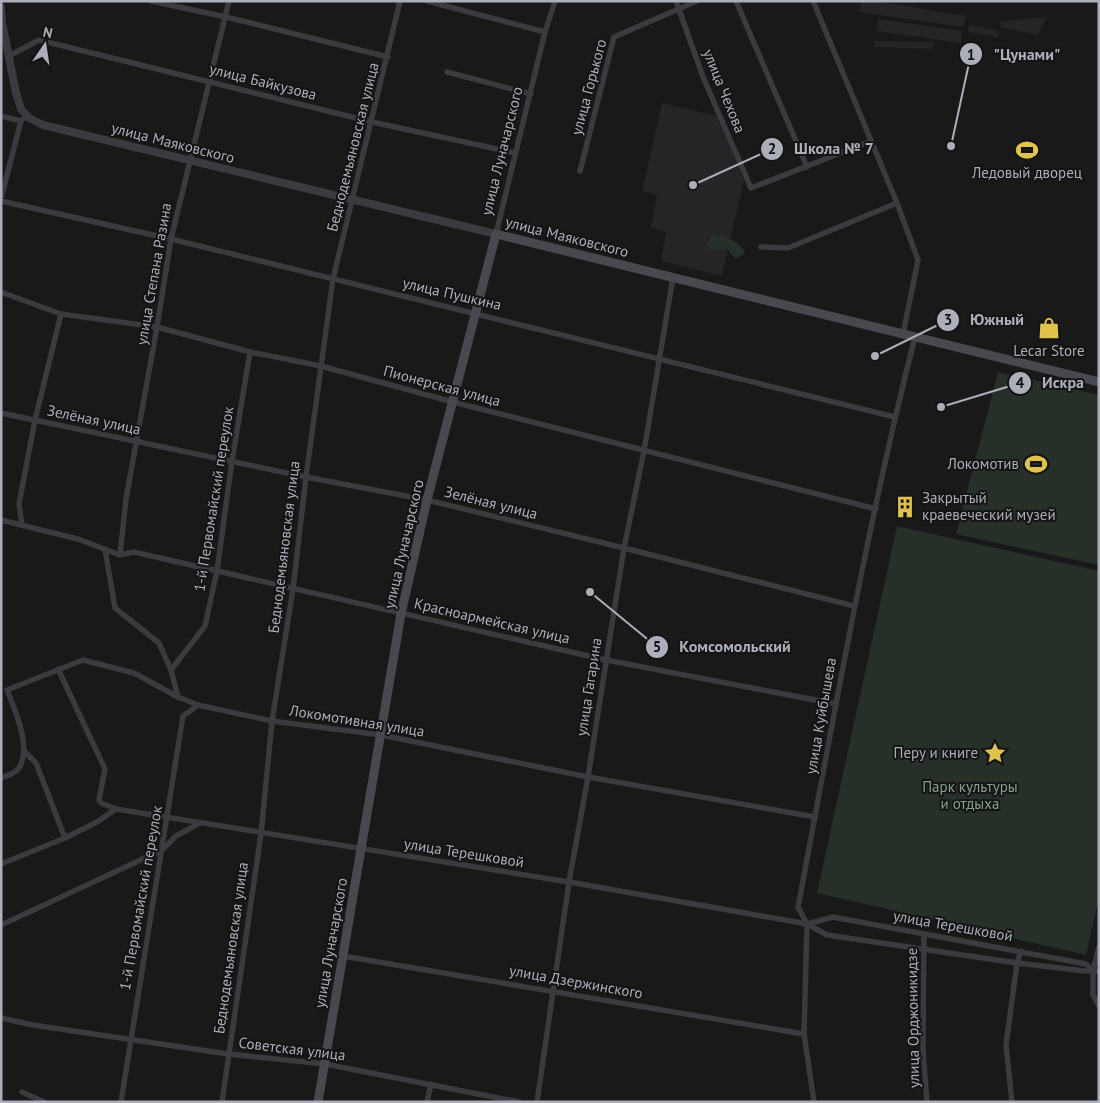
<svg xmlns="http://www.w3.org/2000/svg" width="1100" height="1103" font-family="'PT Sans',sans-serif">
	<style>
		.built { fill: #252527 }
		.green { fill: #272f29 }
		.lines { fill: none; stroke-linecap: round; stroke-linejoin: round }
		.minor { stroke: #3a3a3f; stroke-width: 5.5 }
		.tertiary { stroke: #3a3a3f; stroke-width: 8 }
		.secondary { stroke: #48494f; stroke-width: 9 }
		.labels { text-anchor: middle; stroke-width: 4; stroke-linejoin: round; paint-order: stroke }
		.street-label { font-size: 15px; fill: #acaeb9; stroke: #141415 }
		.poi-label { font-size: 15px; fill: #acaeb9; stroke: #141415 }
		.park-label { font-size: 15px; fill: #86a18b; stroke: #141415 }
		.leader { fill: none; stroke: #acaeb9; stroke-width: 2 }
		.callout-dot { fill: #acaeb9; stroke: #141415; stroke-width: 2 }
		.mark-label { font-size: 15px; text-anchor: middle; font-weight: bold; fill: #111 }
		.callout-label { font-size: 16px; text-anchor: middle; font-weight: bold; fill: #acaeb9; stroke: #141415; stroke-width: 4; stroke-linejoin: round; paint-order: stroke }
	</style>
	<rect width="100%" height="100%" fill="#19191a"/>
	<g class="built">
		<path d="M861 1H877L966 16 963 27 859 12Z"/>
		<path d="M1047 17 1038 35 1000 27 1001 21Z"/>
		<path d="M878 19 962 31 961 43 877 31Z"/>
		<path d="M969 25 999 31 998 37 968 32Z"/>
		<path d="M875 41 934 42 933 49 874 47Z"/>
		<path d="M662 103 717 116 744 180 722 276 661 261 666 232 651 228 657 195 642 191Z"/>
	</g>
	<g class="green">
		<path d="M713 234C726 237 739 240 745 253L736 259 727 249 710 251 707 244Z"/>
		<path d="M998 372 1099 395V565L956 534Z"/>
		<path d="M897 526 1099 571V897L1086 955 817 893Z"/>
	</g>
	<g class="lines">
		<g class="minor">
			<path d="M151 1 226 17 388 57"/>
			<path d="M427 1 545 32"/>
			<path d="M676 1 703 77 751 188 871 141"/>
			<path d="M736 1 807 167"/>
			<path d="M813 1 897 203 918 260 903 334"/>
			<path d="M9 56 39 40 372 122 515 153"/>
			<path d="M447 72 531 94"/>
			<path d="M1 116 21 121 23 119"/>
			<path d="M580 171 614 37 697 1"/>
			<path d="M1 198 21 121"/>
			<path d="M1 201 171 239 895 417"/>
			<path d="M496 234 545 32 555 1"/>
			<path d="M761 247 788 248 897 203"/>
			<path d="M1 292 61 314 157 327 250 352 321 366 453 402 876 509"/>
			<path d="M1 413 306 477 427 500 624 548 854 606"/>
			<path d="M1 520 78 539 120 555 134 552 606 660 836 704"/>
			<path d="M22 525 19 504 35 420 61 314"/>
			<path d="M105 549 115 608 159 643 171 670"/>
			<path d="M120 555 126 499 157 327 171 239 229 1"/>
			<path d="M58 669 105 769 99 800 101 803 116 809 569 882 807 924 827 935 1017 963 1085 971H1099"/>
			<path d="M178 697 171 670 205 626 217 571 232 461 250 352"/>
			<path d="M24 751 36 763 65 838 97 822 116 809"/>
			<path d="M1 778C7 776 15 773 18 769 33 750 15 710 7 690L83 660 134 673 178 697 198 705 272 721 381 735 588 777 815 817"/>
			<path d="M1 864 65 838"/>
			<path d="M807 924 833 917 1086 964 1093 970"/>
			<path d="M1 925 162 850 176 836 200 823"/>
			<path d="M924 934 923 1049 927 1102"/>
			<path d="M1099 947 1093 970V995L1099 1006"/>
			<path d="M343 956 804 1034"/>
			<path d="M1 1018 33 1025 228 1054 325 1064 519 1102"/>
			<path d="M22 1092 44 1102"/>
			<path d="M121 1102 183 716 198 705"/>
			<path d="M222 1102 261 834 272 721 293 589 306 477 333 279 400 1"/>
			<path d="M427 1102 431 1084"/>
			<path d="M537 1102 569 882 588 777 624 548 644 451 673 277"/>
			<path d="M814 1102 804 1034 807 924 798 907C834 716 867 525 915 337"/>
			<path d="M1012 1102 1006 1045 1017 963 1021 951"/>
		</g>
		<path class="tertiary" d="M1 7 2 22 16 93 21 109 29 118 43 125 496 234"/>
		<path class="secondary" d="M318 1102 401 614 427 500 496 234 1099 382"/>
	</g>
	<defs>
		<g id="stadium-bare" transform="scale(1.725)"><path d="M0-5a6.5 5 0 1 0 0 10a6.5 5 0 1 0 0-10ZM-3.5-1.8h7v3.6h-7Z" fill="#dfc34c" stroke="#141415" stroke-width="2.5" paint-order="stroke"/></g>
		<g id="shop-bare" transform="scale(1.725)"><path d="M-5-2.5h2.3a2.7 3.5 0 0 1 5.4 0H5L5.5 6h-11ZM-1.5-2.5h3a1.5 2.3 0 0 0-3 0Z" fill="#dfc34c" stroke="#141415" stroke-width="2.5" paint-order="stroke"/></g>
		<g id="building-bare" transform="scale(1.725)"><path d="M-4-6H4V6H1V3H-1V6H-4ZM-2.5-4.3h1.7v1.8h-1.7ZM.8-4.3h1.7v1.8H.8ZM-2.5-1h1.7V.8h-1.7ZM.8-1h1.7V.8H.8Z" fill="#dfc34c" stroke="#141415" stroke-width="2.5" paint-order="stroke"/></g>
		<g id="sight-bare" transform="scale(1.725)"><path d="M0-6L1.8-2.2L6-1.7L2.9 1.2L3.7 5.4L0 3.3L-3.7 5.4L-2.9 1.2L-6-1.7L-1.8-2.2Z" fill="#dfc34c" stroke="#141415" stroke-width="2.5" paint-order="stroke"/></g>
	</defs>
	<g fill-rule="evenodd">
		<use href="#stadium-bare" x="1027" y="150"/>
		<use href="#shop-bare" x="1049" y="328"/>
		<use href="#stadium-bare" x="1036" y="464"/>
		<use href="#building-bare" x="905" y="507"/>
		<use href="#sight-bare" x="995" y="753"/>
	</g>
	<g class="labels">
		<g class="street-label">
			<text transform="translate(263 82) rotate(14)" y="5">улица Байкузова</text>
			<text transform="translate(589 87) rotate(-75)" y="5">улица Горького</text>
			<text transform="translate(724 91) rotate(68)" y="5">улица Чехова</text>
			<text transform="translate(173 143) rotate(14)" y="5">улица Маяковского</text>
			<text transform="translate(353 147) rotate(-76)" y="5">Беднодемьяновская улица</text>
			<text transform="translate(502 151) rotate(-76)" y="5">улица Луначарского</text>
			<text transform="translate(567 237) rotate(14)" y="5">улица Маяковского</text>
			<text transform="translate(154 274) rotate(-80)" y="5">улица Степана Разина</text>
			<text transform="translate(452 294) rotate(13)" y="5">улица Пушкина</text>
			<text transform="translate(442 386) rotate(15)" y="5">Пионерская улица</text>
			<text transform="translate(94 420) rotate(12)" y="5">Зелёная улица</text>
			<text transform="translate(214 499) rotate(-81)" y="5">1-й Первомайский переулок</text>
			<text transform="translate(491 503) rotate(14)" y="5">Зелёная улица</text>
			<text transform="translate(404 544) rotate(-77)" y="5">улица Луначарского</text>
			<text transform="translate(284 547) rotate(-83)" y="5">Беднодемьяновская улица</text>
			<text transform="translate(492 621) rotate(13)" y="5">Красноармейская улица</text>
			<text transform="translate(589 687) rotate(-81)" y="5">улица Гагарина</text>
			<text transform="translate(821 716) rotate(-80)" y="5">улица Куйбышева</text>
			<text transform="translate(357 721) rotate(9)" y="5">Локомотивная улица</text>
			<text transform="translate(464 853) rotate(9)" y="5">улица Терешковой</text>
			<text transform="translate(141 898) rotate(-80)" y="5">1-й Первомайский переулок</text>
			<text transform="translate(953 926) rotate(10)" y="5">улица Терешковой</text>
			<text transform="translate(331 943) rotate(-80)" y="5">улица Луначарского</text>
			<text transform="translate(231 948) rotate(-82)" y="5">Беднодемьяновская улица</text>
			<text transform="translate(576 982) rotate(10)" y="5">улица Дзержинского</text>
			<text transform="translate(913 1018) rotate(-91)" y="5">улица Орджоникидзе</text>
			<text transform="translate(292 1049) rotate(7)" y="5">Советская улица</text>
		</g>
		<g class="poi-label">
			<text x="1027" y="178">Ледовый дворец</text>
			<text x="1049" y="356">Lecar Store</text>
			<text x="1019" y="469" text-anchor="end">Локомотив</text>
			<text x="922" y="503" text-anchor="start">Закрытый<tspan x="922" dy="17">краевеческий музей</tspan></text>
			<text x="978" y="758" text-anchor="end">Перу и книге</text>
		</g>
		<g class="park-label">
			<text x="970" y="792">Парк культуры<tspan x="970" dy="17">и отдыха</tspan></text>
		</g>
	</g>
	<path class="leader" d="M951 146L971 54M693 185L772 149M875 356L948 320M941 407L1020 383M590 592L657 647"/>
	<g class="callout-dot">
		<circle cx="951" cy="146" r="5"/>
		<circle cx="693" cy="185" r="5"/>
		<circle cx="875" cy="356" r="5"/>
		<circle cx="941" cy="407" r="5"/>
		<circle cx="590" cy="592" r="5"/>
		<circle cx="971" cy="54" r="12"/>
		<circle cx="772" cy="149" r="12"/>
		<circle cx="948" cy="320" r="12"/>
		<circle cx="1020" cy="383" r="12"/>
		<circle cx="657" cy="647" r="12"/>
	</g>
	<g class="mark-label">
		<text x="971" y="60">1</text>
		<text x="772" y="154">2</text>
		<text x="948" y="325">3</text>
		<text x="1020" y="388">4</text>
		<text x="657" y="652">5</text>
	</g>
	<g class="callout-label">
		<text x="1027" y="60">"Цунами"</text>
		<text x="834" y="154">Школа № 7</text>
		<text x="997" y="325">Южный</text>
		<text x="1063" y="388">Искра</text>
		<text x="735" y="652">Комсомольский</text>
	</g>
	<rect width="1100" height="1103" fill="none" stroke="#acaeb9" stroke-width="5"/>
	<g transform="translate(45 45) rotate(13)" stroke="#141415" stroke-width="4" paint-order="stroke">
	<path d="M0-4L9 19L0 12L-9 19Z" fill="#acaeb9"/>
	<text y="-8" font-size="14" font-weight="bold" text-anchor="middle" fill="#acaeb9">N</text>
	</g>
</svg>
